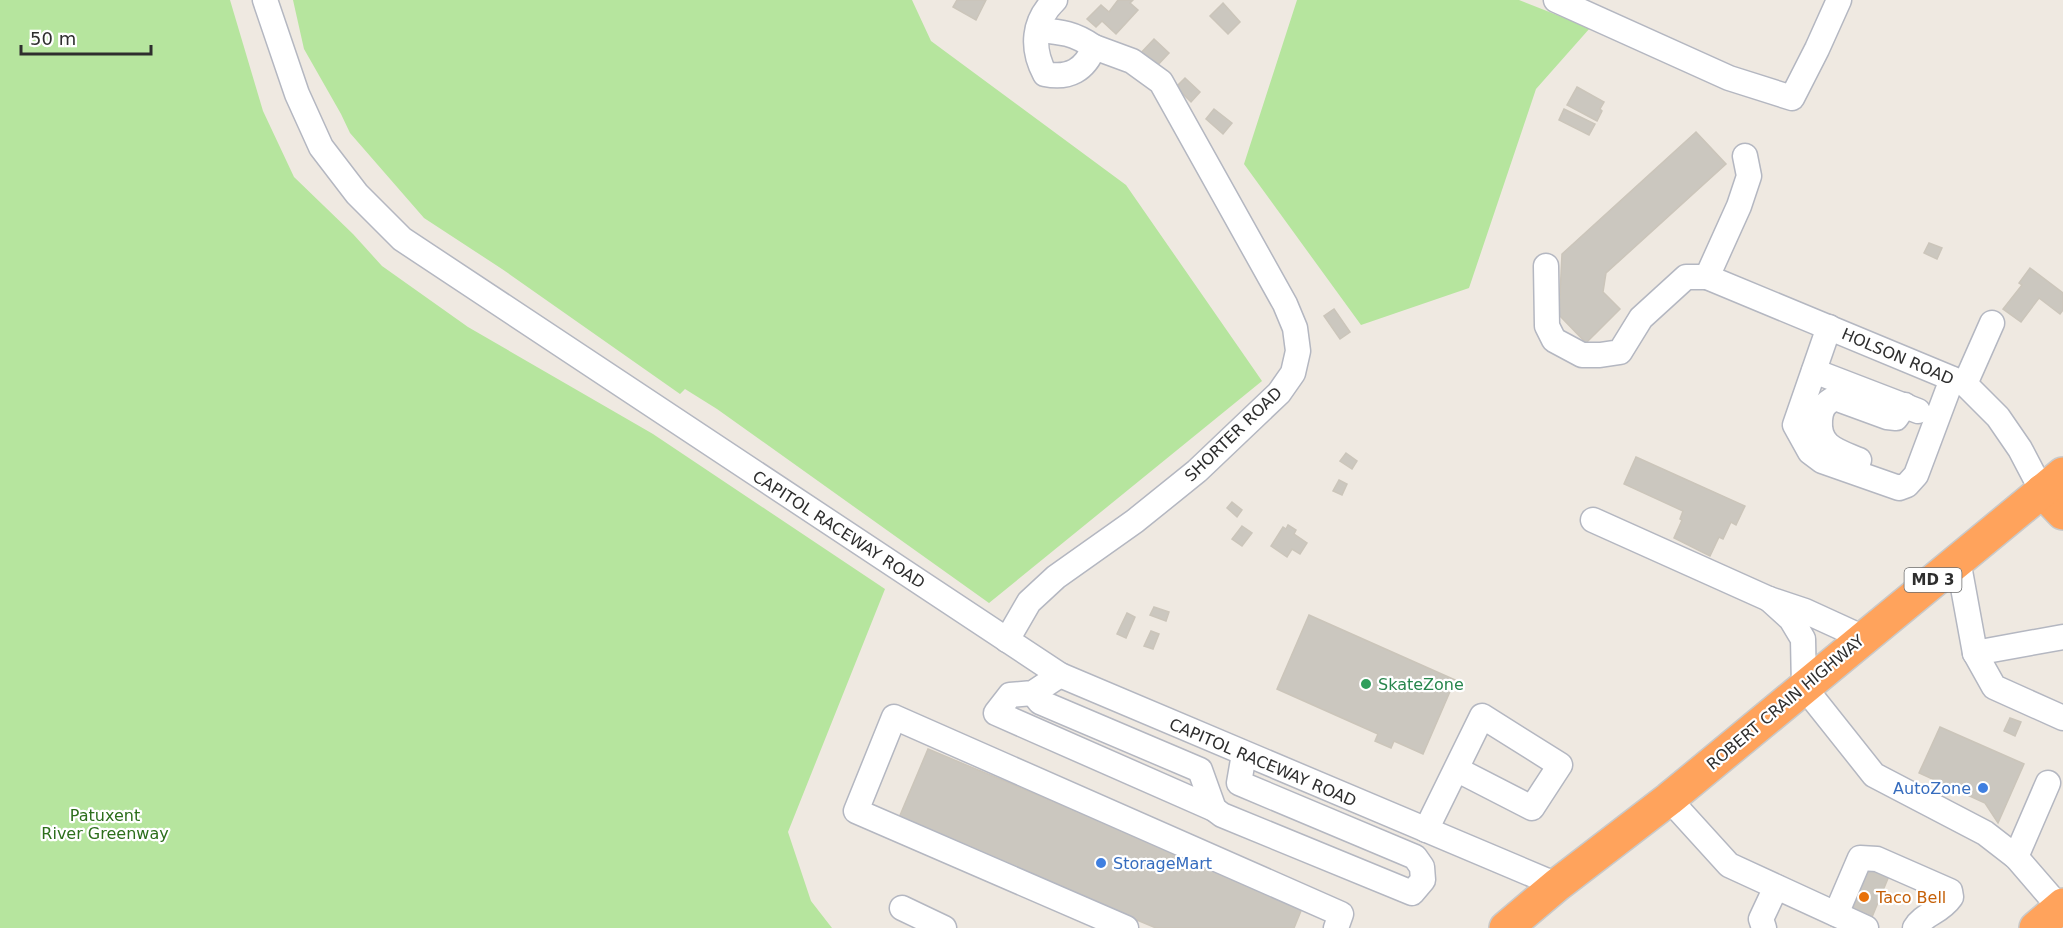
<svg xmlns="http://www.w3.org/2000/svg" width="2063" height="928" font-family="'DejaVu Sans',sans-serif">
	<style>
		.green { fill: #b6e59e }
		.building { fill: #cbc7bf; stroke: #cbc5ba; stroke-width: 1.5 }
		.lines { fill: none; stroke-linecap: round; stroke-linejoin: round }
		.minor-casing { stroke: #b4b7c1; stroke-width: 27 }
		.highway-casing { stroke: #c9c9c9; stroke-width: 36 }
		.minor { stroke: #fff; stroke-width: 24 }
		.highway { stroke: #ffa35c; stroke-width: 33 }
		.leisure-dot { fill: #2e9e5b; stroke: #fff; stroke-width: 2 }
		.shop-dot { fill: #3f7fe0; stroke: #fff; stroke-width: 2 }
		.food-dot { fill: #e8710a; stroke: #fff; stroke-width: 2 }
		.labels { text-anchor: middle; stroke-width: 4.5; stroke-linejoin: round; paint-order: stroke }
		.shield { fill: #fff; stroke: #6d6d6d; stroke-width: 1.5 }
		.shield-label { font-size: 15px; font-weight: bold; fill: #2e2e2e }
		.street-label { font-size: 16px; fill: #2e2e2e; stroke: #fff }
		.leisure-label { font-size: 16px; fill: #27864d; stroke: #fff; text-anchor: start }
		.shop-label { font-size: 16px; fill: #366cbe; stroke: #fff; text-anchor: end }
		.park-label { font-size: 16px; fill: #2c6e1b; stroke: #fff }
		.food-label { font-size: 16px; fill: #c56008; stroke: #fff; text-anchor: start }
	</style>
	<rect width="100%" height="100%" fill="#efe9e1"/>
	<g class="green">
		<path d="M0 0H230L263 111 294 177 353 234 382 266 468 327 653 434 885 589 788 832 811 901 832 928H0Z"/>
		<path d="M293 0H912L931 41 1126 185 1262 381 989 603 717 409 685 389 680 394 502 269 424 218 350 133 341 114 304 49Z"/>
		<path d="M1297 0H1519L1590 28 1536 89 1469 288 1361 325 1244 164Z"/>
	</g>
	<g class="building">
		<path d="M957 0H986L976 20 953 7Z"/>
		<path d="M1118 0H1133L1130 3 1138 10 1116 34 1102 21 1096 27 1087 19 1101 5 1109 12Z"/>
		<path d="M1223 3 1240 22 1228 34 1210 16Z"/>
		<path d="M1154 39 1169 53 1155 68 1139 55Z"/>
		<path d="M1185 78 1200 92 1191 102 1176 87Z"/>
		<path d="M1577 87 1604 102 1600 109 1602 111 1597 121 1567 105Z"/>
		<path d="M1214 109 1232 123 1223 134 1206 119Z"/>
		<path d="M1564 109 1595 124 1589 135 1559 120Z"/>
		<path d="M1696 132 1726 164 1606 273 1603 292 1620 309 1586 343 1559 315 1562 254Z"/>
		<path d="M1929 243 1942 248 1937 259 1924 253Z"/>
		<path d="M2030 268 2063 293V310L2060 314 2039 298 2021 322 2003 309 2022 285 2019 283Z"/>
		<path d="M1334 309 1350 332 1340 339 1324 316Z"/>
		<path d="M1346 453 1357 461 1352 469 1340 461Z"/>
		<path d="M1636 457 1745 506 1736 525 1731 522 1723 539 1719 537 1710 556 1674 538 1682 520 1680 519 1683 511 1624 484Z"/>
		<path d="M1339 480 1347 484 1342 495 1333 491Z"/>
		<path d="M1232 502 1242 510 1237 517 1227 508Z"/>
		<path d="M1288 525 1296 530 1294 534 1307 543 1300 554 1292 549 1287 557 1271 546 1283 527 1286 529Z"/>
		<path d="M1242 526 1252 533 1242 546 1232 539Z"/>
		<path d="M1154 607 1169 612 1166 621 1150 615Z"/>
		<path d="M1127 613 1135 617 1126 638 1117 634Z"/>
		<path d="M1309 615 1455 680 1423 754 1394 741 1391 748 1375 741 1378 734 1277 689Z"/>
		<path d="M1151 631 1159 634 1153 649 1144 646Z"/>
		<path d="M2010 718 2021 722 2015 736 2004 731Z"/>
		<path d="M1940 727 2024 764 1998 823 1985 803 1919 773Z"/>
		<path d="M928 749 1303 906 1294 928H1156L898 820Z"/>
		<path d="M1862 865 1889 876 1872 917 1845 905Z"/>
	</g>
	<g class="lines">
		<g class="minor-casing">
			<g id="minor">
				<path d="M265 0 297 94 321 147 357 194 402 239 1060 675 1557 885"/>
				<path d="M1556 0 1729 78 1792 98 1817 49 1839 0"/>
				<path d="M1038 30C1062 32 1074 33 1094 47"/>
				<path d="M1546 266 1547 326 1554 340 1582 355H1600L1620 352 1641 318 1686 277H1707L1739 206 1749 176 1745 156"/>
				<path d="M1707 277 1965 384 1998 417 2020 449 2042 491"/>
				<path d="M1829 327 1795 425 1810 452 1822 461 1899 488 1907 485 1916 475 1952 379"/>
				<path d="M1814 371 1918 411"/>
				<path d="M1965 384 1992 323"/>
				<path d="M1859 460C1838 451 1818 447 1820 420 1821 408 1825 403 1835 398L1887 417 1896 418 1905 405"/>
				<path d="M1593 520 1769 599"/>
				<path d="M1958 560 1975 653 1994 687 2063 718"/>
				<path d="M1864 638 1805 611 1769 599 1791 619 1803 639 1804 687 1874 775 1985 833 2016 857 2060 908"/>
				<path d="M1007 640 1029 602 1056 577 1135 521 1197 471 1279 393 1293 373 1298 351 1295 328 1285 304 1161 82 1132 61 1094 47C1085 70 1069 79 1045 74 1031 48 1033 21 1055 0"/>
				<path d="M1975 653 2063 637"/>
				<path d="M1060 675 1033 693 1010 695 996 713 1214 809 1222 815 1412 893 1423 880 1422 867 1415 857 1239 783 1244 754"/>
				<path d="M1033 693 1040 702 1200 770 1214 809"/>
				<path d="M1669 799 1729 865 1866 928"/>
				<path d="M1426 830 1482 716 1560 765 1532 808 1456 769"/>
				<path d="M2016 857 2048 783"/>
				<path d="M902 908 944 928"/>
				<path d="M1836 914 1860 858 1877 859 1950 891 1951 897C1940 913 1923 914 1915 928"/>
				<path d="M1126 928 856 811 894 717 1341 914 1336 928"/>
				<path d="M1764 928 1761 919 1776 887"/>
			</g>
		</g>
		<g class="highway-casing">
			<g id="highway">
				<path d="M2042 491 2063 513"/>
				<path d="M1506 928 1557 885 1669 799 2063 474"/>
				<path d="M2036 928 2063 905"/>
			</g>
		</g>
		<use href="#minor" class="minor"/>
		<use href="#highway" class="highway"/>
	</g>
	<circle class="leisure-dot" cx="1366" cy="684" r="6"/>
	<g class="shop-dot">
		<circle cx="1983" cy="788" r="6"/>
		<circle cx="1101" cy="863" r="6"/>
	</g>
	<circle class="food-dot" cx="1864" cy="897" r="6"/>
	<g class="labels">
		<rect class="shield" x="1904.5" y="568" width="57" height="24" rx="4.5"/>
		<g class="shield-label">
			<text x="1933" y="585">MD 3</text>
		</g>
		<g class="street-label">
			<text transform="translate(1898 356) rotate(23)" y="6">HOLSON ROAD</text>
			<text transform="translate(1233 434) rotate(-44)" y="6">SHORTER ROAD</text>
			<text transform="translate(839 529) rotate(33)" y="6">CAPITOL RACEWAY ROAD</text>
			<text transform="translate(1785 702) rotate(-40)" y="6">ROBERT CRAIN HIGHWAY</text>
			<text transform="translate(1263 762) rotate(23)" y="6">CAPITOL RACEWAY ROAD</text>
		</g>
		<g class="leisure-label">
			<text x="1378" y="690">SkateZone</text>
		</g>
		<g class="shop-label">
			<text x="1971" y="794">AutoZone</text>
			<text x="1113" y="869" text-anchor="start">StorageMart</text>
		</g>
		<g class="park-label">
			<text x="105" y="821">Patuxent<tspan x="105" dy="18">River Greenway</tspan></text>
		</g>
		<g class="food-label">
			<text x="1876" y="903">Taco Bell</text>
		</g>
	</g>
	<path d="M21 45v9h130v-9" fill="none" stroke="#2e2e2e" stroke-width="3"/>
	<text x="30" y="45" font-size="18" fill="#2e2e2e" stroke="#ffffff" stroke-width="4.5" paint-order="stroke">50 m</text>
</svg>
